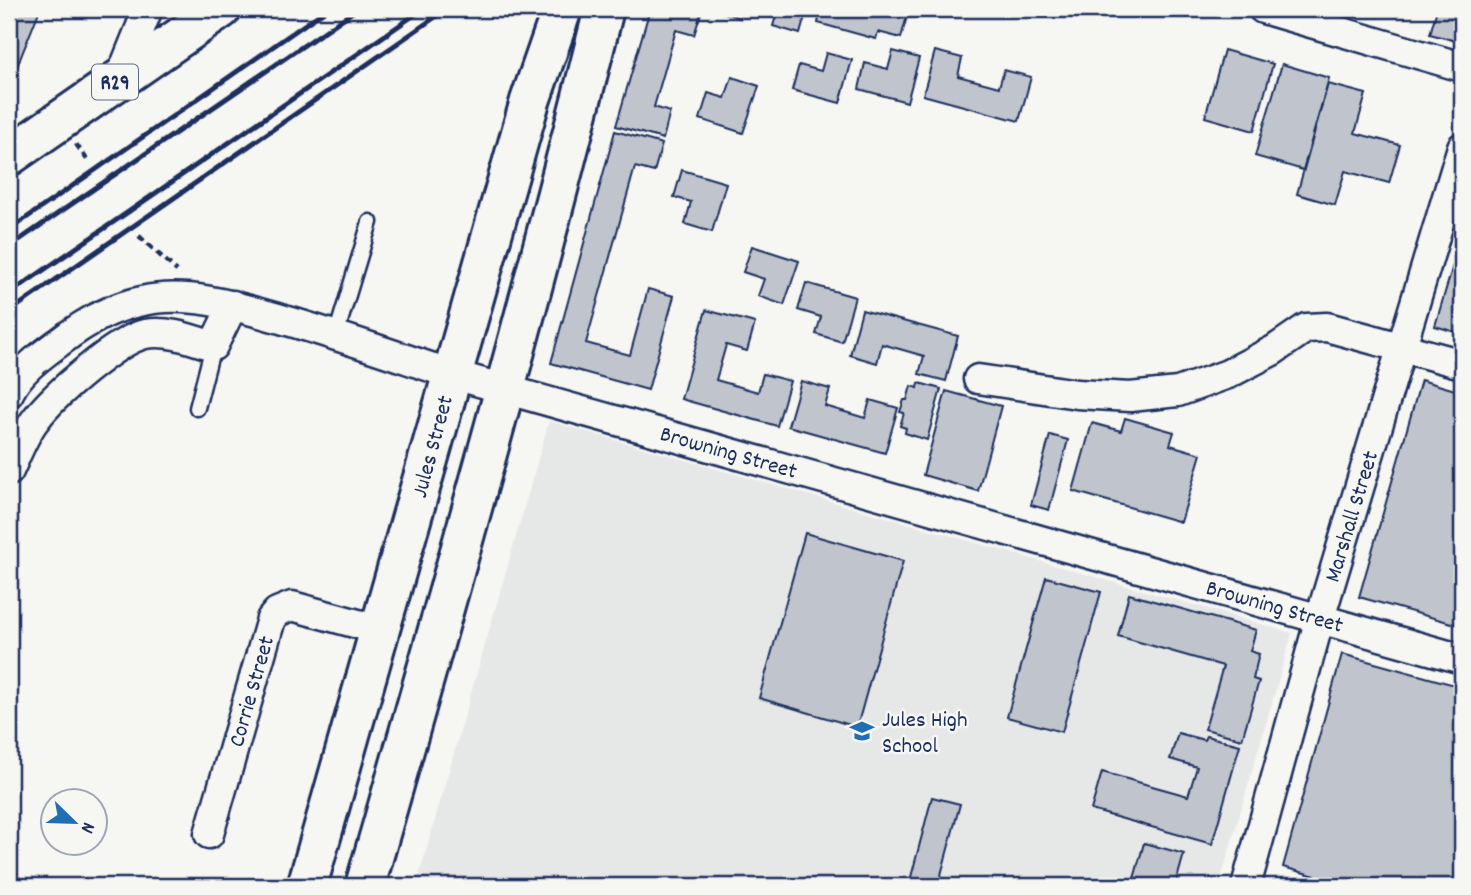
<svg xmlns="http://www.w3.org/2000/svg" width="1471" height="895" font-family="Dekko,sans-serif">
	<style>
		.built { fill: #e6e7e7 }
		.building { fill: #c0c4cd; stroke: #1b2f5e; stroke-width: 2 }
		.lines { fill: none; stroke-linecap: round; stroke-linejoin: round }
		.lane-casing { stroke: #1b2f5e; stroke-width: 19 }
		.street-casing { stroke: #1b2f5e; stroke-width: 33 }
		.secondary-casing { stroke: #1b2f5e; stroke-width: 44 }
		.primary-casing { stroke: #1b2f5e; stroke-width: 44 }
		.path { stroke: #1b2f5e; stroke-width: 4.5; stroke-dasharray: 7 5; stroke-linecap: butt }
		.lane { stroke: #f6f6f2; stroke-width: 14 }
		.street { stroke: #f6f6f2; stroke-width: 28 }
		.secondary { stroke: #f6f6f2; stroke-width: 38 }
		.primary { stroke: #f6f6f2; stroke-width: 38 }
		.rail { stroke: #1b2f5e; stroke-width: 5 }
		.labels { text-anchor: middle; stroke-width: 5; stroke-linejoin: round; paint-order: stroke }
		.shield { fill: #f6f6f2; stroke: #5d6b8a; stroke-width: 2 }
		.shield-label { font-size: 21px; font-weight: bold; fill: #1b2f5e }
		.street-label { font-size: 23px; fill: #1b2f5e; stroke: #f6f6f2 }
		.poi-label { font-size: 23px; fill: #1b2f5e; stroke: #f6f6f2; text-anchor: start }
	</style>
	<rect width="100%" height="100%" fill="#f6f6f2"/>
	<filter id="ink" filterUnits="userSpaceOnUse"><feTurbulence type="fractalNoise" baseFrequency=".0143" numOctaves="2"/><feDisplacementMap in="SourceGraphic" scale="14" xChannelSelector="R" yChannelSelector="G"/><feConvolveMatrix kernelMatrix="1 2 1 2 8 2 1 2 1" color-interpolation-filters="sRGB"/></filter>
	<g filter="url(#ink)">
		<path class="built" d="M549 421 1292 633 1219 886H416Z"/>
		<g class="building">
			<path d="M9 9H40L12 79 9 78Z"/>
			<path d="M650 9 702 10 694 35 676 30 654 107 670 112 663 139 616 126Z"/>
			<path d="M713 9H742L740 18Z"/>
			<path d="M778 9H807L800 34 773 26Z"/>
			<path d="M821 9H909L901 38 878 32 876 39 818 23Z"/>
			<path d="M1437 9H1462V18L1456 41 1430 34Z"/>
			<path d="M1224 50 1273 64 1254 131 1205 117Z"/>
			<path d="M893 51 919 58 907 102 859 89 865 63 888 69Z"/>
			<path d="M935 51 962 58 958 76 999 87 1004 70 1031 77 1019 121 923 95Z"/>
			<path d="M826 53 852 60 840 103 792 90 799 65 821 71Z"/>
			<path d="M1282 64 1329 78 1303 170 1255 156Z"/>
			<path d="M732 77 759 86 743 133 700 119 708 93 725 98Z"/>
			<path d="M1328 84 1366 94 1355 133 1400 145 1389 183 1345 171 1335 205 1297 194Z"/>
			<path d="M615 131 662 144 654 172 635 167 586 343 630 355 648 289 674 296 648 390 551 363Z"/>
			<path d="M682 170 726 183 712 232 685 224 691 202 674 197Z"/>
			<path d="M1462 235V334L1435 326Z"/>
			<path d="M752 246 799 261 784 305 758 296 764 279 743 272Z"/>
			<path d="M806 283 855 297 842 342 816 334 821 317 798 310Z"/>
			<path d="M706 310 755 323 747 351 726 345 716 380 758 392 763 374 790 381 777 426 681 399Z"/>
			<path d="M862 310 958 336 946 381 919 374 924 356 882 344 877 363 850 355Z"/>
			<path d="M1421 380 1462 392V626L1359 597Z"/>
			<path d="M801 381 830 389 825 406 865 418 870 400 898 408 885 453 788 426Z"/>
			<path d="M919 383 941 389 927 440 905 433 906 428 900 426 904 413 900 412 904 400H907L911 386 918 388Z"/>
			<path d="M946 391 1001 406 978 491 923 475Z"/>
			<path d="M1125 418 1174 432 1170 445 1201 454 1181 522 1073 491 1092 423 1121 431Z"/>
			<path d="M1050 435 1068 440 1049 510 1031 505Z"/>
			<path d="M805 533 903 561 857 727 759 698Z"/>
			<path d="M1046 577 1101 592 1062 732 1007 717Z"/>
			<path d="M1129 594 1256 630 1250 651 1259 654 1253 679 1259 681 1242 739 1205 729 1223 666 1118 636Z"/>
			<path d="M1342 654 1462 687V886H1351L1283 867Z"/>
			<path d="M1178 733 1204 740 1206 736 1240 745 1212 844 1091 810 1102 772 1188 796 1197 767 1170 759Z"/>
			<path d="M932 797 960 804 938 886H928L910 881Z"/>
			<path d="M1144 843 1184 854 1175 886H1132Z"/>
		</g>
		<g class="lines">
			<g class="lane-casing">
				<g id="lane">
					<path d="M336 335 370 222"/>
					<path d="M197 408 213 346"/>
				</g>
			</g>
			<g class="street-casing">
				<g id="street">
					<path d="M1263 9 1462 67"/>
					<path d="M120 78 148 9"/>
					<path d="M978 379 1077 394 1130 397 1178 392 1228 374 1274 350 1306 328 1327 327 1462 364"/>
					<path d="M9 393C19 371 42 355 61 341 84 323 113 307 142 301 190 290 242 308 288 321 343 337 397 356 451 374L1462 659"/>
					<path d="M9 471C17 454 24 434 36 419 54 395 117 340 145 334 169 330 191 339 213 346L233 305"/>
					<path d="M209 834 271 619 277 612 292 606 380 630"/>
					<path d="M1246 886 1320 618 1462 147"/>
				</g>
			</g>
			<g class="secondary-casing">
				<g id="secondary">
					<path d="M307 886 530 101 562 9"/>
					<path d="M365 886C449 595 531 303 604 9"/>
				</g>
			</g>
			<g class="primary-casing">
				<path id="primary" d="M9 156 221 9"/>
			</g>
			<g class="path">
				<path d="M76 144 88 161"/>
				<path d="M139 236 177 271"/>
			</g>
			<use href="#lane" class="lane"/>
			<use href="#street" class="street"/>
			<use href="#secondary" class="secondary"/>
			<use href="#primary" class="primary"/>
			<g class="rail">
				<path d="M9 230 327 9"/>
				<path d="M9 247 357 9"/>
				<path d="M9 294 423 9"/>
				<path d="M9 312 447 9"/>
			</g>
		</g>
	</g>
	<defs>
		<g id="school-bare" transform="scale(1.89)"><path d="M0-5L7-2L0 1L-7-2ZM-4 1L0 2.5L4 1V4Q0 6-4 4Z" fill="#1f6fb2" stroke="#f6f6f2" stroke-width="2.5" paint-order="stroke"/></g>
	</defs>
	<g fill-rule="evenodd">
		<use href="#school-bare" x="862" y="731"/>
	</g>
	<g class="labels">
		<rect class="shield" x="92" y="64.5" width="46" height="35" rx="5"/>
		<g class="shield-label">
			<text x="115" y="89">R29</text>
		</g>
		<g class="street-label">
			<text transform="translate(431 446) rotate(-75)" y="8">Jules Street</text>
			<text transform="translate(729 451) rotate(16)" y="8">Browning Street</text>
			<text transform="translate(1350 516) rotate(-73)" y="8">Marshall Street</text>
			<text transform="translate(1275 605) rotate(16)" y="8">Browning Street</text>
			<text transform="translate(250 691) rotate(-74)" y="8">Corrie Street</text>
		</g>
		<g class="poi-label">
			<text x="882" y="726">Jules High<tspan x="882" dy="26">School</tspan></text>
		</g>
	</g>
	<rect width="1471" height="895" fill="none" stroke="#f6f6f2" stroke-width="35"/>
	<rect x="18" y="18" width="1436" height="860" fill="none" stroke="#1b2f5e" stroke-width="2.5" filter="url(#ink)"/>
	<g transform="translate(74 822) rotate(113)"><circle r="33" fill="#f6f6f2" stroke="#9ea6b7" stroke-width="2"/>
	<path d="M0-5L12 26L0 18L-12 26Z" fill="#1f6fb2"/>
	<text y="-10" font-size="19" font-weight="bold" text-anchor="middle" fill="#1b2f5e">N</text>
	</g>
</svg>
